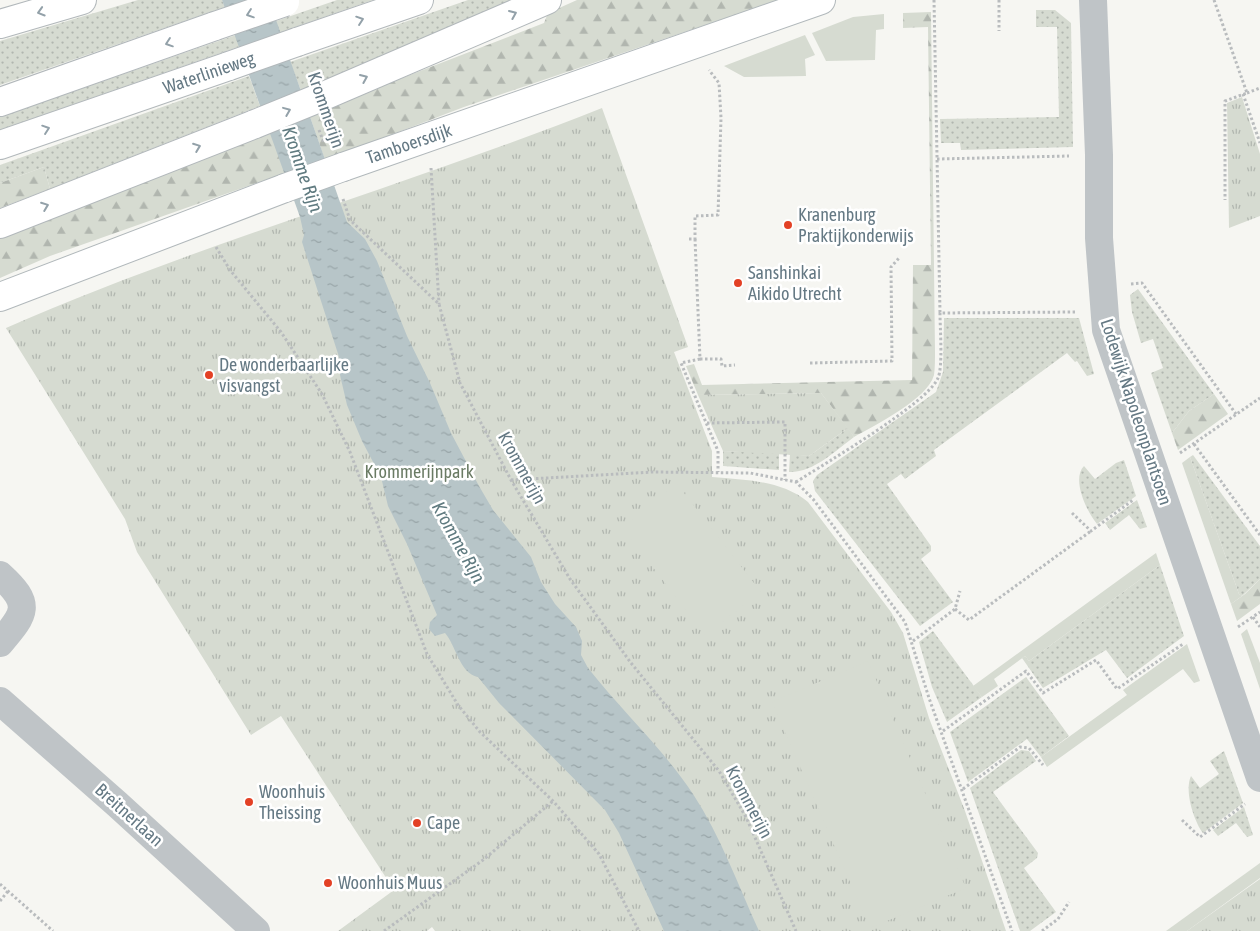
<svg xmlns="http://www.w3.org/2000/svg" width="1260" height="931" font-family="'Asap Condensed',sans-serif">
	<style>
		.grass { fill: url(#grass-dots) }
		.forest { fill: url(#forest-firs) }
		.park { fill: url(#park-tufts) }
		.garden { fill: #d6dbd1 }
		.water { fill: url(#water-ripples) }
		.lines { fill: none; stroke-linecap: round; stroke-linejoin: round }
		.secondary-casing { stroke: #b1b8bb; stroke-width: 30 }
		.primary-casing { stroke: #b2b8bb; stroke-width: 30 }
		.path { stroke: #b9bcbe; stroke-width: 3; stroke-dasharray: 2.5 2.5; stroke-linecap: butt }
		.street { stroke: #bfc4c7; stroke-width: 28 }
		.secondary { stroke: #fff; stroke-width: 28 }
		.primary { stroke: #fff; stroke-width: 28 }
		.secondary-bridge-casing { stroke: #b1b8bb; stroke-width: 30; stroke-linecap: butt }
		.primary-bridge-casing { stroke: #b2b8bb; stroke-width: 30; stroke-linecap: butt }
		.secondary-bridge { stroke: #fff; stroke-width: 28 }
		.primary-bridge { stroke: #fff; stroke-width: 28 }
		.oneway { stroke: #93a1a9 }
		.poi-dot { fill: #e34125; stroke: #fff; stroke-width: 2 }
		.labels { text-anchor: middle; stroke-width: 5; stroke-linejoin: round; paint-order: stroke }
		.street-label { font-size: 18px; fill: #657984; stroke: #fff }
		.poi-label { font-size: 18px; fill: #657984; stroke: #fff; text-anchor: start }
		.park-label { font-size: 18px; fill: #6a7b64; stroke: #fff }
		.water-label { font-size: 19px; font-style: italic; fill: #607b80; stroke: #fff }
	</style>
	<defs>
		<pattern id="grass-dots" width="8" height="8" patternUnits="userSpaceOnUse" patternTransform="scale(1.25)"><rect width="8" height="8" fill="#d6dbd1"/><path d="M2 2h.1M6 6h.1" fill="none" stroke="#b1b6af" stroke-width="1.8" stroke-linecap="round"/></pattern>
		<pattern id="forest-firs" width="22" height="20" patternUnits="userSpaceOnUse" patternTransform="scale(1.25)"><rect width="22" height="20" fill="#d6dbd1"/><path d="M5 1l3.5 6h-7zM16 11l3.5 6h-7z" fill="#b1b6af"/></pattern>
		<pattern id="park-tufts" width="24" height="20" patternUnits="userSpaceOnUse" patternTransform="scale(1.25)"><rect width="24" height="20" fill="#d6dbd1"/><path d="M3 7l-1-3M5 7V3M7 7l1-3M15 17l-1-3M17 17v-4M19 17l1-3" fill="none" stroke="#b1b6af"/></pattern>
		<pattern id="water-ripples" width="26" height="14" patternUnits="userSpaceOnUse" patternTransform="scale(1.25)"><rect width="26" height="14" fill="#b7c5c8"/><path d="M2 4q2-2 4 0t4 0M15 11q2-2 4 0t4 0" fill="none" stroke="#98a5a8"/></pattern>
	</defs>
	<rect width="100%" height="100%" fill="#f6f6f2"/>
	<g class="grass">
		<path d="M138 0H222L225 7 0 85V41Z"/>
		<path d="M337 0H373L0 130V117Z"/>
		<path d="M468 0H530L301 91 290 62Z"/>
		<path d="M1036 10H1055L1071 23 1073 147 961 150 960 143H941L940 119 1059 117 1057 27H1036Z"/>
		<path d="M249 76 260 106 50 189 44 167 0 183V165Z"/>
		<path d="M1138 289 1214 394 1189 411 1172 433 1151 373 1163 368 1153 339 1141 343 1132 312 1130 295Z"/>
		<path d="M944 318H1079L1094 374 1087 376 1077 361 1075 362 1067 353 934 450 936 456 905 479 901 474 887 484 931 546V551L921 559 953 602 920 626 815 491 813 481 817 475 936 392 943 372Z"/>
		<path d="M848 428 854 437C835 451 813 473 789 472L790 454 809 456Z"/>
		<path d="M723 451 779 453V470L723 466Z"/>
		<path d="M1193 455 1260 546V579L1242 596 1239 594 1190 457Z"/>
		<path d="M1124 460 1136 496 1097 524C1087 512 1071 479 1084 466L1095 479 1116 463Z"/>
		<path d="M1137 500 1147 527 1140 529 1129 515 1110 530 1105 523Z"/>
		<path d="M1160 565 1184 636 1127 678 1106 650 1043 688 1022 658 1025 656 1029 661Z"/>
		<path d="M933 631 982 697 947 722 932 687 919 642Z"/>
		<path d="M1026 677 1069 736 1041 757 1027 739 968 782 950 732Z"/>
		<path d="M1021 750 1029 751 1036 761 993 792 1038 853 1037 858 1024 868 1056 912 1030 931H1020L970 788Z"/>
		<path d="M1224 751 1243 803 1203 833C1194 821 1184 791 1191 776L1200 788 1219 774 1210 761Z"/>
		<path d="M1244 807 1253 835 1247 837 1236 823 1218 836 1213 830Z"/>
	</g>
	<g class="forest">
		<path d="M577 0H779L464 107 325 160 309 114 544 23 548 13Z"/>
		<path d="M931 12 935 352C935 359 935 368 934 375 928 399 875 425 854 437L821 393 698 395 686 366 694 364 702 385 912 380 913 265H931L928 27 903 28V13Z"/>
		<path d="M270 130 285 173 50 256 0 278V238Z"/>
		<path d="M44 167 50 189 0 208V183Z"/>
		<path d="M1214 394 1228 414 1178 450 1172 433 1189 411Z"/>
		<path d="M1260 579V604L1237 621 1231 604 1245 594Z"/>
	</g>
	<g class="park">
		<path d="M1242 97 1260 154V216L1229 228 1227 103Z"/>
		<path d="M602 108 688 347 674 352 712 451V477C745 480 781 480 808 502L891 612 903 633 929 718 965 811 1006 931H435L432 927 427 931H338L394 890 281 716 251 735 137 552 125 519 6 328C200 243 405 186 602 108Z"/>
		<path d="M821 393 848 428 809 456 723 451 698 395Z"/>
		<path d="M1260 878V931H1187L1260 879Z"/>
	</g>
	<g class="garden">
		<path d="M884 14V29L876 30 875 60 826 61 812 33 853 17Z"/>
		<path d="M805 35 815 55 805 59 806 76 744 77 724 66Z"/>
		<path d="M1190 457 1239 594 1242 596 1231 604 1182 463Z"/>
		<path d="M677 484 761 592 705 635 622 527Z"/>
		<path d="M1156 553 1160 565 1029 661 1025 656 994 679 998 686 982 697 973 686Z"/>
		<path d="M1247 629 1260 663V689L1241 634Z"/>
		<path d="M1187 644 1200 681 1194 683 1183 669 1047 767 1041 757 1127 695 1123 690Z"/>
		<path d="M868 661 966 888 870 928 772 702Z"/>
		<path d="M1260 863V878L1187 931H1166Z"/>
	</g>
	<path class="water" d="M222 0H269L347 222 365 239 377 261 407 336 430 383 451 433 479 486 493 510 531 557 541 582 555 604 576 627 582 641 581 655 588 668C622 711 663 749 693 794 721 837 738 885 759 931H664L619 833 605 810 499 703 478 677C459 673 456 645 445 633L435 636 429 629 430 622 437 615 407 544 388 506 381 477 362 441 347 405 340 375V360L302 242 304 235 300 217Z"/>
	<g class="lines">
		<g class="secondary-casing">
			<g id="secondary">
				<path d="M343 167 821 0"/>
				<path d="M0 297 285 188"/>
			</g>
		</g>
		<g class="primary-casing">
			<g id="primary">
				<path d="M0 24 82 0"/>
				<path d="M297 42 419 0"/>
				<path d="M319 98 547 0"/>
				<path d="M0 102 215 26"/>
				<path d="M0 145 229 66"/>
				<path d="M0 224 255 124"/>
			</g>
		</g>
		<g class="path">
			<path d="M934 0 940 313"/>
			<path d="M999 0V31"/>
			<path d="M1214 0 1247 93 1225 101V200"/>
			<path d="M1247 93 1260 88"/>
			<path d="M1243 94 1260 143"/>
			<path d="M319 130 324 143"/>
			<path d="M937 159 1069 156"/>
			<path d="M431 168 439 304"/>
			<path d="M343 199 350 220 439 304 460 383 511 480 570 579 631 663 719 771 746 817 796 931"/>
			<path d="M689 239H695V216L718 215 721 118 719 83 709 70"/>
			<path d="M695 239 700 359 681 363 718 451V472"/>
			<path d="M216 247 230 270 281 332 322 394 350 452 427 654 458 705 480 732 553 801 599 854 639 931"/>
			<path d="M1131 284 1142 283 1236 414"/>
			<path d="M700 359H721L722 366 735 365"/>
			<path d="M810 363 892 361 891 267 899 258"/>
			<path d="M707 423 785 422V480"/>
			<path d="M1194 444 1260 535"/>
			<path d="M1180 453 1260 398"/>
			<path d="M511 480 653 472 750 473 796 482 813 499 905 622 929 698 1012 931"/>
			<path d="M796 482C824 464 928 403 938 378 943 367 940 328 940 313L1075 312"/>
			<path d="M1072 513 1091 531 1133 500"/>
			<path d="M955 609 969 620 1091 531"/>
			<path d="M1253 617 1260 627"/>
			<path d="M1238 627 1260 612"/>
			<path d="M913 641 955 609 960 591"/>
			<path d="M943 731 1026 671 1043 693 1096 660 1117 689 1183 644"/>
			<path d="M963 789 1020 747 1029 748 1043 765"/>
			<path d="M1182 820 1200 837 1245 804"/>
			<path d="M0 884 53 931"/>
			<path d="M0 901 8 891"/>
			<path d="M384 931 483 860 553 801"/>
			<path d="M1042 931 1058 919 1069 902"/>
		</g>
		<g class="street">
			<path d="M1093 0 1099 155V238L1106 330 1260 778"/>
			<path d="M0 575C32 604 26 613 0 643"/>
			<path d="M0 701 117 804 256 931"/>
		</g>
		<use href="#secondary" class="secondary"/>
		<use href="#primary" class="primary"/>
		<g class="secondary-bridge-casing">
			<path id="secondary-bridge" d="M285 188 343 167"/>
		</g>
		<g class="primary-bridge-casing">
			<g id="primary-bridge">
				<path d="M215 26 285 2"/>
				<path d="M229 66 297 42"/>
				<path d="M255 124 319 98"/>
			</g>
		</g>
		<use href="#secondary-bridge" class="secondary-bridge"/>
		<use href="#primary-bridge" class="primary-bridge"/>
	</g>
	<defs><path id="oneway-chevron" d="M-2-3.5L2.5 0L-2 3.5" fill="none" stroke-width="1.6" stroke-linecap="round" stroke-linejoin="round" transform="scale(1.25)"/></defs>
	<g class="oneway">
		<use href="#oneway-chevron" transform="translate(41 12) rotate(163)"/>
		<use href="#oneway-chevron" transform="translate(250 14) rotate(161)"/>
		<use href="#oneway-chevron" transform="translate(513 14) rotate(-23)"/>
		<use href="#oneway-chevron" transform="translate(360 20) rotate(-19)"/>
		<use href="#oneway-chevron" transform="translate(169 43) rotate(161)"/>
		<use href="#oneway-chevron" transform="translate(364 78) rotate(-23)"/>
		<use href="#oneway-chevron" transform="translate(287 111) rotate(-22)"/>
		<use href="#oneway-chevron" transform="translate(46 129) rotate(-19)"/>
		<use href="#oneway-chevron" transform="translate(197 147) rotate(-21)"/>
		<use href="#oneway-chevron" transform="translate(45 206) rotate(-21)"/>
	</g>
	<g class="poi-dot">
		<circle cx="788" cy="225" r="5"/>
		<circle cx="738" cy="283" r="5"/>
		<circle cx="209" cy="375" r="5"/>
		<circle cx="249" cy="802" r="5"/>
		<circle cx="417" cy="823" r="5"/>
		<circle cx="328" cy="883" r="5"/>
	</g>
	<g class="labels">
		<g class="street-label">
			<text transform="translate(209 73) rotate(-19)" y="6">Waterlinieweg</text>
			<text transform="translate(326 110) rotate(71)" y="6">Krommerijn</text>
			<text transform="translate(409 144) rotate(-19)" y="6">Tamboersdijk</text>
			<text transform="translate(1136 412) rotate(72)" y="6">Lodewijk Napoleonplantsoen</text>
			<text transform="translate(522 468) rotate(61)" y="6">Krommerijn</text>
			<text transform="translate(749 802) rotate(62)" y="6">Krommerijn</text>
			<text transform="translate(129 815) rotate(42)" y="6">Breitnerlaan</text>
		</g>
		<g class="poi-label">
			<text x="798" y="221">Kranenburg<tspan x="798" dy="21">Praktijkonderwijs</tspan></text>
			<text x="748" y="279">Sanshinkai<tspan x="748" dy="21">Aikido Utrecht</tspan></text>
			<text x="219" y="371">De wonderbaarlijke<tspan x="219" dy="21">visvangst</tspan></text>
			<text x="259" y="798">Woonhuis<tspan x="259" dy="21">Theissing</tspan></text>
			<text x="427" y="829">Cape</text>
			<text x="338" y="889">Woonhuis Muus</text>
		</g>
		<g class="park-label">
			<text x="419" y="478">Krommerijnpark</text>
		</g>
		<g class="water-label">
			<text transform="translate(303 169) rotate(71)" y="7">Kromme Rijn</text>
			<text transform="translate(459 542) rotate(61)" y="7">Kromme Rijn</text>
		</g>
	</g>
</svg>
